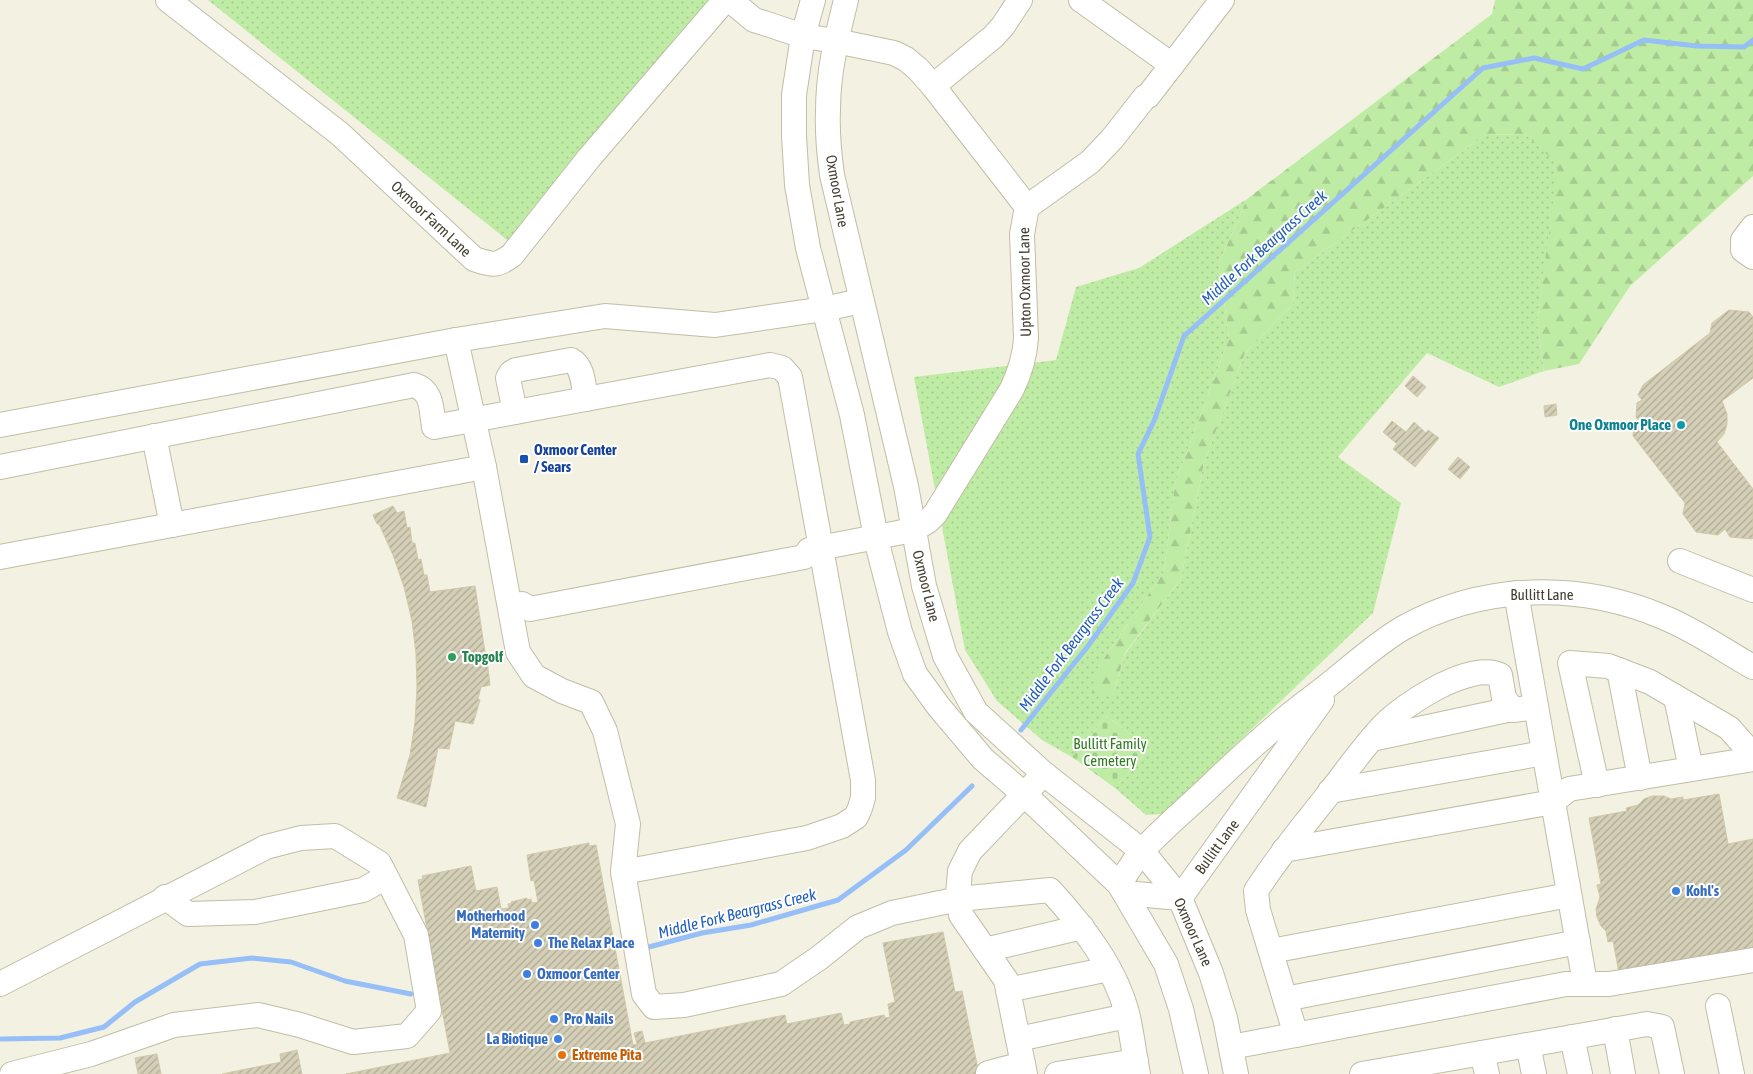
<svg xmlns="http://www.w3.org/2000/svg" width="1753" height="1074" font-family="'Asap Condensed',sans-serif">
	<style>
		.grass { fill: url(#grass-dots) }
		.forest { fill: url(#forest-firs) }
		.cemetery { fill: url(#cemetery-stones) }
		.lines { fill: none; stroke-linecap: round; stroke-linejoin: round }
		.stream { stroke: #96bef7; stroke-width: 5 }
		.building { fill: url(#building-hatch); stroke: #d1c8a8 }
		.minor-casing { stroke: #c1bda6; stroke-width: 26 }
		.minor { stroke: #fff; stroke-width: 24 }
		.culture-dot { fill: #0f9aa8; stroke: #fff; stroke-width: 2 }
		.transit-dot { fill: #1a4fb4; stroke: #fff; stroke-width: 2 }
		.leisure-dot { fill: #2e9e5b; stroke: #fff; stroke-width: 2 }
		.shop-dot { fill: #3f7fe0; stroke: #fff; stroke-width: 2 }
		.food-dot { fill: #e8710a; stroke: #fff; stroke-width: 2 }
		.labels { text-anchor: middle; stroke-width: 4; stroke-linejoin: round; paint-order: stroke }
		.street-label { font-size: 15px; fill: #444032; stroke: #fff }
		.culture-label { font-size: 15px; font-weight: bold; fill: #0d838f; stroke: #fff; text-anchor: end }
		.transit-label { font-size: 15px; font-weight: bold; fill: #164399; stroke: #fff; text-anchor: start }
		.leisure-label { font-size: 15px; font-weight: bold; fill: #27864d; stroke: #fff; text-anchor: start }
		.park-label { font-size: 15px; fill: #327b20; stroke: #fff }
		.shop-label { font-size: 15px; font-weight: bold; fill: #366cbe; stroke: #fff; text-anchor: start }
		.food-label { font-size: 15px; font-weight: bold; fill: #c56008; stroke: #fff; text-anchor: start }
		.water-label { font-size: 16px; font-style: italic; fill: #215eba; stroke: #fff }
	</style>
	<defs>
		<pattern id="grass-dots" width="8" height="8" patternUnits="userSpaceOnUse" patternTransform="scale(1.25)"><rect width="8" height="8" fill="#bfeca5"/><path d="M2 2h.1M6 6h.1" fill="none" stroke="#a5cb8e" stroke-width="1.8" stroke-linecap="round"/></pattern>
		<pattern id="forest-firs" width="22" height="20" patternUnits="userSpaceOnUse" patternTransform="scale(1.25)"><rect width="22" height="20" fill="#bfeca5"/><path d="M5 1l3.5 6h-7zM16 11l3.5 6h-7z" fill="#a5cb8e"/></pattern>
		<pattern id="cemetery-stones" width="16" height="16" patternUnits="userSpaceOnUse" patternTransform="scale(1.25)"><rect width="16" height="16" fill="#bfeca5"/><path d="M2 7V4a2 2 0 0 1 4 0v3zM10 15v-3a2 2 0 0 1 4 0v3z" fill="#a5cb8e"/></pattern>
		<pattern id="building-hatch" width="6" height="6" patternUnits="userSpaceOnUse" patternTransform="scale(1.25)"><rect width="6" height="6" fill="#d4cfb6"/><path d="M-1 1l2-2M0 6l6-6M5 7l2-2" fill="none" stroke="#aea995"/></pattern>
	</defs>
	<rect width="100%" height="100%" fill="#f3f1e1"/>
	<g class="grass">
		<path d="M208 0H718L511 243Z"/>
		<path d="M1525 134 1559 165 1537 321 1544 371 1499 387 1427 353 1338 457 1401 503 1373 613 1163 814 1146 815 1115 788 1149 749 1107 716 1072 757 1042 740 997 701 965 650 914 377 1056 360 1076 287 1139 268 1247 199 1219 263 1229 338 1175 484 1164 572 1098 667 1113 695 1125 654 1181 579 1204 463 1245 353 1293 304 1295 272 1485 135Z"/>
	</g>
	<path class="forest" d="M1495 0H1753V176L1630 286 1579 364 1544 371 1537 321 1558 165 1525 134 1485 135 1295 272 1293 304 1245 353 1204 463 1181 579 1125 653 1113 695 1092 693 1098 667 1164 572 1175 484 1229 338 1219 263 1247 199 1492 14Z"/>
	<path class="cemetery" d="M1107 716 1149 749 1115 788 1072 757Z"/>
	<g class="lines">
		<g class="stream">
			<path d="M1021 730 1088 646 1133 583 1150 537 1138 454 1154 421 1184 336 1483 68 1534 58 1583 69 1644 40 1697 46 1744 47 1753 40"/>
			<path d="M645 948 702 933 751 925 838 900 906 850 972 786"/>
			<path d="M0 1039 60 1038 104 1027 135 1002 200 964 252 958 291 962 345 981 411 994"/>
		</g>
	</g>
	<g class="building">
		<path d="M1729 310 1749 312 1753 317V378L1722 401 1727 414V424L1724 434 1717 442 1753 489V538L1752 539 1730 537 1725 529 1718 535 1696 532 1683 514 1685 503 1633 436 1634 426 1640 422 1636 417 1637 403 1642 400 1638 395 1643 385 1710 333 1712 323Z"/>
		<path d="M1413 376 1426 387 1417 397 1405 386Z"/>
		<path d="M1556 404 1557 415 1545 417 1544 406Z"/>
		<path d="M1392 421 1406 432 1414 422 1426 433 1428 430 1439 438 1415 467 1393 449 1397 444 1383 432Z"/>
		<path d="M1458 457 1470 467 1460 479 1448 469Z"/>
		<path d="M393 506 397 513 404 511 407 528 410 527 412 543H415L418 560 421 559 424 575H427L430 592 475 586 485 652 488 653 487 660 490 685 481 687 478 699 480 700 473 724 455 721 449 749 438 748 426 807 397 798 410 755 415 722 417 688 416 654 412 621 404 587 393 555 379 524H377L373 515Z"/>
		<path d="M1719 794 1728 844 1753 839V953L1620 978 1613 941 1608 942 1606 931 1601 926 1597 917 1596 909 1600 897 1597 885 1601 884 1589 818 1627 811 1626 808 1638 805 1644 799 1652 796H1664L1671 799 1683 797V800Z"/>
		<path d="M589 843V846L596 845 633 1045 637 1044 634 1033 642 1031 645 1043 785 1015 787 1024 841 1013 844 1025 850 1024V1022L884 1015 885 1018 890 1017 888 1004 895 1002 883 943 943 932 955 992 962 991 979 1074H346L450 1053 418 880 423 879 422 876 471 866 476 891 497 887 501 909 509 908 508 904 512 903 511 902 527 898V900L531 899 532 903 538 902 534 880 531 881 527 855Z"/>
		<path d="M297 1050 302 1074H222L281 1062 280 1054Z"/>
		<path d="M157 1054 161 1074H138L135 1058Z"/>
	</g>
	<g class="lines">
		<g class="minor-casing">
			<g id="minor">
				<path d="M168 0 340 134 474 259C493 265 496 267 512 255L589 158 725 0"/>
				<path d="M813 0 803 36 794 95V136L797 185 808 248 852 415 878 547 900 632 915 674 939 707 983 759 1025 795 1119 884 1166 964 1181 1009 1196 1074"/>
				<path d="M846 0C837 36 828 72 828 110 827 131 829 153 832 175L906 486 924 586 945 656 976 712 1043 773 1142 851 1180 898 1211 973 1225 1018 1236 1074"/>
				<path d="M1081 0 1172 65"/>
				<path d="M933 86 993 37 1003 26 1020 0"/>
				<path d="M1148 96 1222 0"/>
				<path d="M1027 207 1090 162 1112 139 1145 97"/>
				<path d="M1753 227 1743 240V250L1753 257"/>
				<path d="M456 340 484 467 518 652 534 676 562 691 591 702 605 731 628 824 623 872 644 994 654 1007 684 1005 781 984 819 958 858 927 892 913 959 899 1050 890C1082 925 1115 967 1127 1013 1132 1033 1134 1054 1138 1074"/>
				<path d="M515 412 508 378 511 373 516 370 571 360C584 367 583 386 586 399"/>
				<path d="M0 425 456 340 605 316 715 325 824 309 861 301"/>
				<path d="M154 436 172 525"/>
				<path d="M0 467 414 385C433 391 431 409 434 427L770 365 782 368 790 377 863 780V798L860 808 856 817 842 826 807 838 623 872"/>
				<path d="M0 557 484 467"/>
				<path d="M1680 561 1753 590"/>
				<path d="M522 604 530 609 804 557 809 550 913 530 928 521 935 514 1012 389C1020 372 1025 357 1026 338L1022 234 1027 207 933 86 918 69 906 59 894 53 836 41 803 36 764 23 754 20 730 0"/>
				<path d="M1619 670 1640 778"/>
				<path d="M1676 697 1691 769"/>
				<path d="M1372 739 1512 709"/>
				<path d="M1597 785 1570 663 1608 666 1650 682 1729 728 1753 755"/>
				<path d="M1330 791 1544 753"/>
				<path d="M1284 850 1553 802 1516 593"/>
				<path d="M1119 884C1127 873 1134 860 1143 850 1162 829 1184 811 1204 792 1235 762 1266 733 1301 706 1313 697 1325 688 1337 678 1358 661 1379 642 1403 628 1483 583 1580 582 1663 617 1695 630 1723 650 1753 667"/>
				<path d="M1125 893 1180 898 1322 700"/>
				<path d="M165 897 188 914 255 912 363 890 386 877"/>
				<path d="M985 950 1082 927"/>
				<path d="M1271 951 1569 895"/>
				<path d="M1585 983 1553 802 1569 789 1753 759"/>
				<path d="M0 984 266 847 301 838 335 836 379 863 416 935 429 1011 407 1036 353 1042 300 1025 258 1015 174 1025 91 1054 12 1074"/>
				<path d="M1008 990 1109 969"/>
				<path d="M1285 999 1578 942"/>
				<path d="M1718 1006 1732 1074"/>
				<path d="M1615 1029 1623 1074"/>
				<path d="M1296 1035 1258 910 1256 891C1278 856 1305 824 1331 791 1348 769 1364 746 1383 726 1404 704 1470 661 1500 675L1504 698 1513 710 1536 707"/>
				<path d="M1572 1037 1580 1074"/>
				<path d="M1018 1039 1127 1016"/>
				<path d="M1528 1045 1534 1074"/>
				<path d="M1231 1047 1566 984H1609L1753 960"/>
				<path d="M1482 1053 1487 1074"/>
				<path d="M988 1074V1073L1023 1064"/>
				<path d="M1025 1074 1006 980 961 915 958 895 960 871 970 851 1035 783"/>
				<path d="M1057 1074 1136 1061"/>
				<path d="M1362 1074 1647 1024 1662 1027 1672 1074"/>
			</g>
		</g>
		<use href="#minor" class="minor"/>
	</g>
	<circle class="culture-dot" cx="1681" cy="425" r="5"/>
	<rect class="transit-dot" x="519" y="454" width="10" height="10" rx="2.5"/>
	<circle class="leisure-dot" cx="452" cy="657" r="5"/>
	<g class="shop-dot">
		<circle cx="1676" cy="891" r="5"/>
		<circle cx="535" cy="925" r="5"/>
		<circle cx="538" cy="943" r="5"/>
		<circle cx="527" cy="974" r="5"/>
		<circle cx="554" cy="1019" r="5"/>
		<circle cx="558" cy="1039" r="5"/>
	</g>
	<circle class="food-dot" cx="562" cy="1055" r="5"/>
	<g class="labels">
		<g class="street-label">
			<text transform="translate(837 191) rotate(80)" y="5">Oxmoor Lane</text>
			<text transform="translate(431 219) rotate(43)" y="5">Oxmoor Farm Lane</text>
			<text transform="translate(1025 282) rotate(-91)" y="5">Upton Oxmoor Lane</text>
			<text transform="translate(926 586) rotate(76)" y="5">Oxmoor Lane</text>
			<text x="1542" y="600">Bullitt Lane</text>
			<text transform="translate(1217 847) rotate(-54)" y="5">Bullitt Lane</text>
			<text transform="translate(1193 932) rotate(66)" y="5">Oxmoor Lane</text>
		</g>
		<g class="culture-label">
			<text x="1671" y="430">One Oxmoor Place</text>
		</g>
		<g class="transit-label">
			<text x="534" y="455">Oxmoor Center<tspan x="534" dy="17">/ Sears</tspan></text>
		</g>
		<g class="leisure-label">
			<text x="462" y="662">Topgolf</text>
		</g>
		<g class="park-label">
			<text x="1110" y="749">Bullitt Family<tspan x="1110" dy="17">Cemetery</tspan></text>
		</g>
		<g class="shop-label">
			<text x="1686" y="896">Kohl's</text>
			<text x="525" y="921" text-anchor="end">Motherhood<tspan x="525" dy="17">Maternity</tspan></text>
			<text x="548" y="948">The Relax Place</text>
			<text x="537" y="979">Oxmoor Center</text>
			<text x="564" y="1024">Pro Nails</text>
			<text x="548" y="1044" text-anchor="end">La Biotique</text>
		</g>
		<g class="food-label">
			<text x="572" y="1060">Extreme Pita</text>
		</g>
		<g class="water-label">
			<text transform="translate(1264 247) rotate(-42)" y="6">Middle Fork Beargrass Creek</text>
			<text transform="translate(1071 644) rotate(-53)" y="6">Middle Fork Beargrass Creek</text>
			<text transform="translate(737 913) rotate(-14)" y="6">Middle Fork Beargrass Creek</text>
		</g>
	</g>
</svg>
